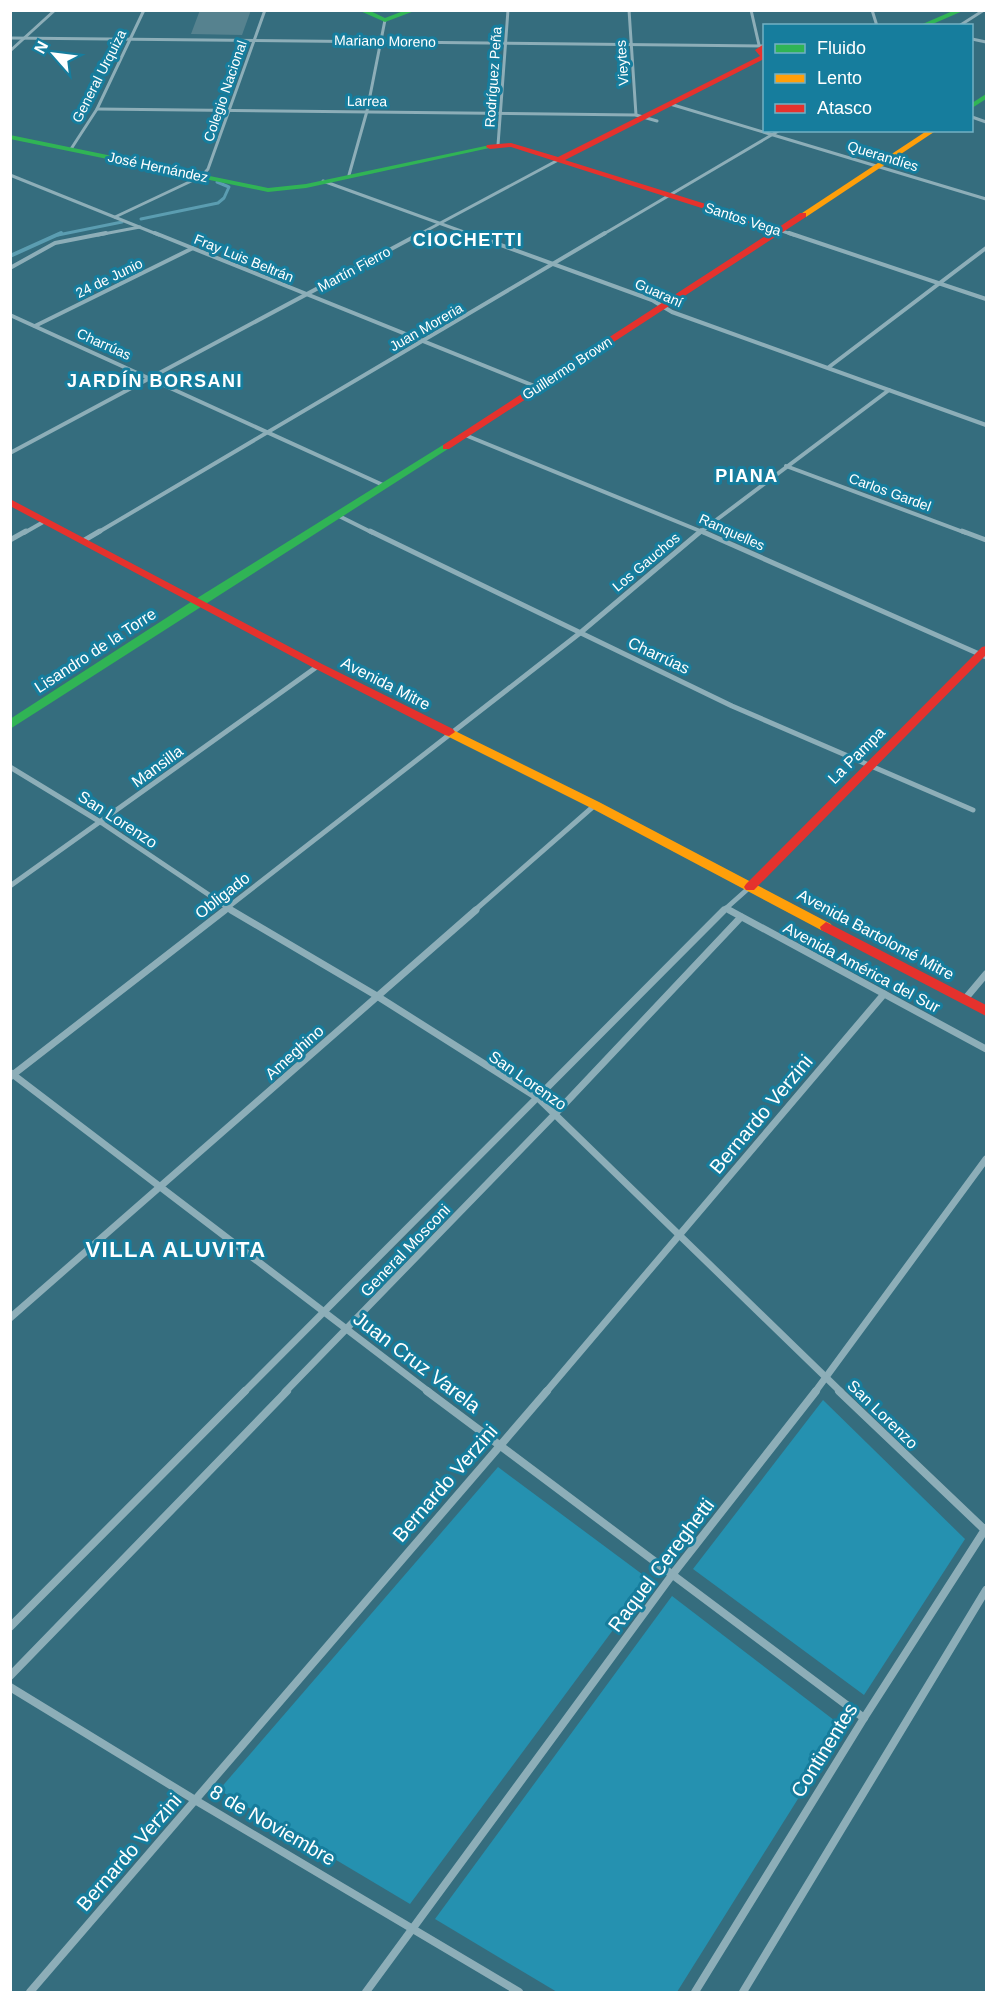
<svg xmlns="http://www.w3.org/2000/svg" width="997" height="2003" font-family="Arial,sans-serif">
	<style>
		.green { fill: #2591b0 }
		.lines { fill: none; stroke-linecap: round; stroke-linejoin: round }
		.stream-far1 { stroke: #5b9db1; stroke-width: 3 }
		.stream { stroke: #5b9db1; stroke-width: 4 }
		.building { fill: #56828f }
		.street-far4 { stroke: #8daeb8; stroke-width: 3 }
		.street-far3 { stroke: #8daeb8; stroke-width: 4 }
		.street-far2 { stroke: #8daeb8; stroke-width: 5 }
		.street-far1 { stroke: #8daeb8; stroke-width: 7 }
		.street { stroke: #8daeb8; stroke-width: 8 }
		.fast { fill: #30b455; fill-rule: evenodd }
		.slow { fill: #ff9f0a; fill-rule: evenodd }
		.jam { fill: #e5322d; fill-rule: evenodd }
		.labels { text-anchor: middle; stroke-width: 6; stroke-linejoin: round; paint-order: stroke }
		.far-street-label { font-size: 14px; fill: #fff; stroke: #167d9d }
		.street-label { font-size: 16px; fill: #fff; stroke: #167d9d }
		.far-district-label { font-size: 18px; font-weight: bold; letter-spacing: 1.5px; fill: #fff; stroke: #167d9d }
		.near-street-label { font-size: 20px; fill: #fff; stroke: #167d9d }
		.district-label { font-size: 22px; font-weight: bold; letter-spacing: 1.5px; fill: #fff; stroke: #167d9d }
	</style>
	<rect width="100%" height="100%" fill="#356d7e"/>
	<g class="green">
		<path d="M823 1400 965 1539 864 1695 693 1569Z"/>
		<path d="M498 1467 650 1580 410 1904 219 1790Z"/>
		<path d="M672 1596 843 1727 677 1992H557L435 1919Z"/>
	</g>
	<g class="lines">
		<g class="stream-far1">
			<path d="M141 219 218 203 224 198 229 187 217 182"/>
			<path d="M58 235 122 222"/>
		</g>
		<path class="stream" d="M10 256 61 233"/>
	</g>
	<path class="building" d="M200 10H251L242 35 191 34Z"/>
	<g class="lines">
		<g class="street-far4">
			<path d="M629 10 636 115"/>
			<path d="M751 10 759 45"/>
			<path d="M872 10 877 26"/>
			<path d="M959 26 984 10"/>
			<path d="M10 38 763 46"/>
			<path d="M972 39 986 42"/>
			<path d="M10 51 55 10"/>
			<path d="M670 104 986 199"/>
			<path d="M97 109 636 115 657 121"/>
			<path d="M972 117 986 122"/>
			<path d="M498 145 508 10"/>
			<path d="M71 149 97 109 144 10"/>
			<path d="M10 175 159 235"/>
			<path d="M349 175 367 111 385 20"/>
			<path d="M323 181 472 235"/>
			<path d="M115 217 202 176 208 169 265 10"/>
			<path d="M779 230 794 235"/>
			<path d="M98 235 140 227"/>
			<path d="M418 235 560 159"/>
			<path d="M602 235 780 130"/>
		</g>
		<g class="street-far3">
			<path d="M155 233 537 387"/>
			<path d="M468 233 652 300 672 312 986 425"/>
			<path d="M789 233 986 299"/>
			<path d="M10 268 55 243 106 233"/>
			<path d="M10 315 383 485"/>
			<path d="M35 326 193 248"/>
			<path d="M829 367 986 248"/>
			<path d="M465 435 705 533"/>
			<path d="M10 453 421 233"/>
			<path d="M786 466 966 533"/>
			<path d="M337 515 373 533"/>
			<path d="M24 533 45 521"/>
			<path d="M97 533 605 233"/>
			<path d="M699 533 889 390"/>
		</g>
		<g class="street-far2">
			<path d="M370 531 732 706 973 810"/>
			<path d="M701 531 986 657"/>
			<path d="M962 531 986 540"/>
			<path d="M10 540 26 531"/>
			<path d="M83 541 100 531"/>
			<path d="M10 767 102 823 233 911"/>
			<path d="M10 886 318 666"/>
			<path d="M726 908 732 911"/>
			<path d="M223 911 580 633 701 531"/>
			<path d="M474 911 595 805"/>
			<path d="M723 911 750 887"/>
		</g>
		<g class="street-far1">
			<path d="M231 910 377 996 538 1098 841 1392"/>
			<path d="M729 910 986 1049"/>
			<path d="M965 999 986 974"/>
			<path d="M11 1073 429 1392"/>
			<path d="M10 1077 225 910"/>
			<path d="M10 1318 476 910"/>
			<path d="M244 1392 724 910"/>
			<path d="M285 1392 556 1113 741 917"/>
			<path d="M546 1392 884 994"/>
			<path d="M815 1392 986 1159"/>
		</g>
		<g class="street">
			<path d="M427 1391 864 1718"/>
			<path d="M839 1391 986 1531"/>
			<path d="M10 1627 245 1391"/>
			<path d="M10 1676 287 1391"/>
			<path d="M10 1687 195 1800 519 1992"/>
			<path d="M30 1992 547 1391"/>
			<path d="M366 1992 672 1575 816 1391"/>
			<path d="M695 1992 864 1718 986 1528"/>
			<path d="M743 1992 986 1590"/>
		</g>
		<g class="fast">
			<path d="M358 10H368L385 18 406 10H417L385 22Z"/>
			<path d="M955 10H965L928 26H918Z"/>
			<path d="M986 94V99L972 108V103Z"/>
			<path d="M10 135 268 188 306 184 490 145 494 147 306 188 268 192 10 139Z"/>
			<path d="M443 445 451 447 10 729V719L194 600Z"/>
		</g>
		<g class="slow">
			<path d="M928 130H937L806 217 799 215Z"/>
			<path d="M449 728 599 802 831 924 832 927 826 932 821 930 591 808 445 735 443 732 445 729Z"/>
		</g>
		<g class="jam">
			<path d="M764 44V49L762 50 764 59 565 160 779 227 800 213H806V217L449 449H443V445L773 231 511 147 490 149 486 147 487 145 511 143 558 157 760 56 755 50Z"/>
			<path d="M10 499 322 664 453 729 455 732 449 736 445 735 314 668 10 506Z"/>
			<path d="M986 646V655L754 890H746L744 887 746 884 982 647Z"/>
			<path d="M826 922 986 1005V1016L821 930 820 927Z"/>
		</g>
	</g>
	<g class="labels">
		<g class="far-street-label">
			<text transform="translate(385 41) rotate(1)" y="5">Mariano Moreno</text>
			<text transform="translate(622 63) rotate(-94)" y="5">Vieytes</text>
			<text transform="translate(99 76) rotate(-63)" y="5">General Urquiza</text>
			<text transform="translate(493 77) rotate(-86)" y="5">Rodríguez Peña</text>
			<text transform="translate(225 91) rotate(-71)" y="5">Colegio Nacional</text>
			<text transform="translate(367 101) rotate(1)" y="5">Larrea</text>
			<text transform="translate(883 156) rotate(17)" y="5">Querandíes</text>
			<text transform="translate(158 167) rotate(12)" y="5">José Hernández</text>
			<text transform="translate(743 219) rotate(18)" y="5">Santos Vega</text>
			<text transform="translate(244 258) rotate(22)" y="5">Fray Luis Beltrán</text>
			<text transform="translate(354 269) rotate(-28)" y="5">Martín Fierro</text>
			<text transform="translate(109 278) rotate(-26)" y="5">24 de Junio</text>
			<text transform="translate(659 293) rotate(24)" y="5">Guaraní</text>
			<text transform="translate(426 327) rotate(-30)" y="5">Juan Moreria</text>
			<text transform="translate(104 344) rotate(24)" y="5">Charrúas</text>
			<text transform="translate(567 368) rotate(-33)" y="5">Guillermo Brown</text>
			<text transform="translate(890 492) rotate(20)" y="5">Carlos Gardel</text>
			<text transform="translate(732 532) rotate(24)" y="5">Ranquelles</text>
			<text transform="translate(646 562) rotate(-40)" y="5">Los Gauchos</text>
		</g>
		<g class="street-label">
			<text transform="translate(95 650) rotate(-33)" y="6">Lisandro de la Torre</text>
			<text transform="translate(659 655) rotate(25)" y="6">Charrúas</text>
			<text transform="translate(386 683) rotate(27)" y="6">Avenida Mitre</text>
			<text transform="translate(856 755) rotate(-45)" y="6">La Pampa</text>
			<text transform="translate(157 766) rotate(-36)" y="6">Mansilla</text>
			<text transform="translate(118 819) rotate(33)" y="6">San Lorenzo</text>
			<text transform="translate(222 895) rotate(-38)" y="6">Obligado</text>
			<text transform="translate(876 934) rotate(28)" y="6">Avenida Bartolomé Mitre</text>
			<text transform="translate(862 967) rotate(28)" y="6">Avenida América del Sur</text>
			<text transform="translate(294 1052) rotate(-42)" y="6">Ameghino</text>
			<text transform="translate(528 1080) rotate(35)" y="6">San Lorenzo</text>
			<text transform="translate(405 1250) rotate(-46)" y="6">General Mosconi</text>
			<text transform="translate(883 1414) rotate(44)" y="6">San Lorenzo</text>
		</g>
		<g class="far-district-label">
			<text x="468" y="246">CIOCHETTI</text>
			<text x="155" y="387">JARDÍN BORSANI</text>
			<text x="747" y="482">PIANA</text>
		</g>
		<g class="near-street-label">
			<text transform="translate(761 1114) rotate(-50)" y="7">Bernardo Verzini</text>
			<text transform="translate(417 1362) rotate(37)" y="7">Juan Cruz Varela</text>
			<text transform="translate(445 1483) rotate(-49)" y="7">Bernardo Verzini</text>
			<text transform="translate(661 1565) rotate(-53)" y="7">Raquel Cereghetti</text>
			<text transform="translate(824 1750) rotate(-58)" y="7">Continentes</text>
			<text transform="translate(273 1825) rotate(30)" y="7">8 de Noviembre</text>
			<text transform="translate(129 1852) rotate(-49)" y="7">Bernardo Verzini</text>
		</g>
		<g class="district-label">
			<text x="176" y="1257">VILLA ALUVITA</text>
		</g>
	</g>
	<rect width="997" height="2003" fill="none" stroke="#ffffff" stroke-width="24"/>
	<rect x="763" y="24" width="210" height="108" fill="#167d9d" stroke="#73b1c4" stroke-width="1.5"/>
	<rect x="775" y="44" width="30" height="9" fill="#30b455" stroke="#73b1c4" stroke-width="1.5"/>
	<text x="817" y="54" font-size="18" fill="#ffffff">Fluido</text>
	<rect x="775" y="74" width="30" height="9" fill="#ff9f0a" stroke="#73b1c4" stroke-width="1.5"/>
	<text x="817" y="84" font-size="18" fill="#ffffff">Lento</text>
	<rect x="775" y="104" width="30" height="9" fill="#e5322d" stroke="#73b1c4" stroke-width="1.5"/>
	<text x="817" y="114" font-size="18" fill="#ffffff">Atasco</text>
	<g transform="translate(54 54) rotate(298)" stroke="#167d9d" stroke-width="4.5" paint-order="stroke">
	<path d="M0-4.5L10 22L0 15L-10 22Z" fill="#ffffff"/>
	<text y="-9" font-size="16" font-weight="bold" text-anchor="middle" fill="#ffffff">N</text>
	</g>
</svg>
